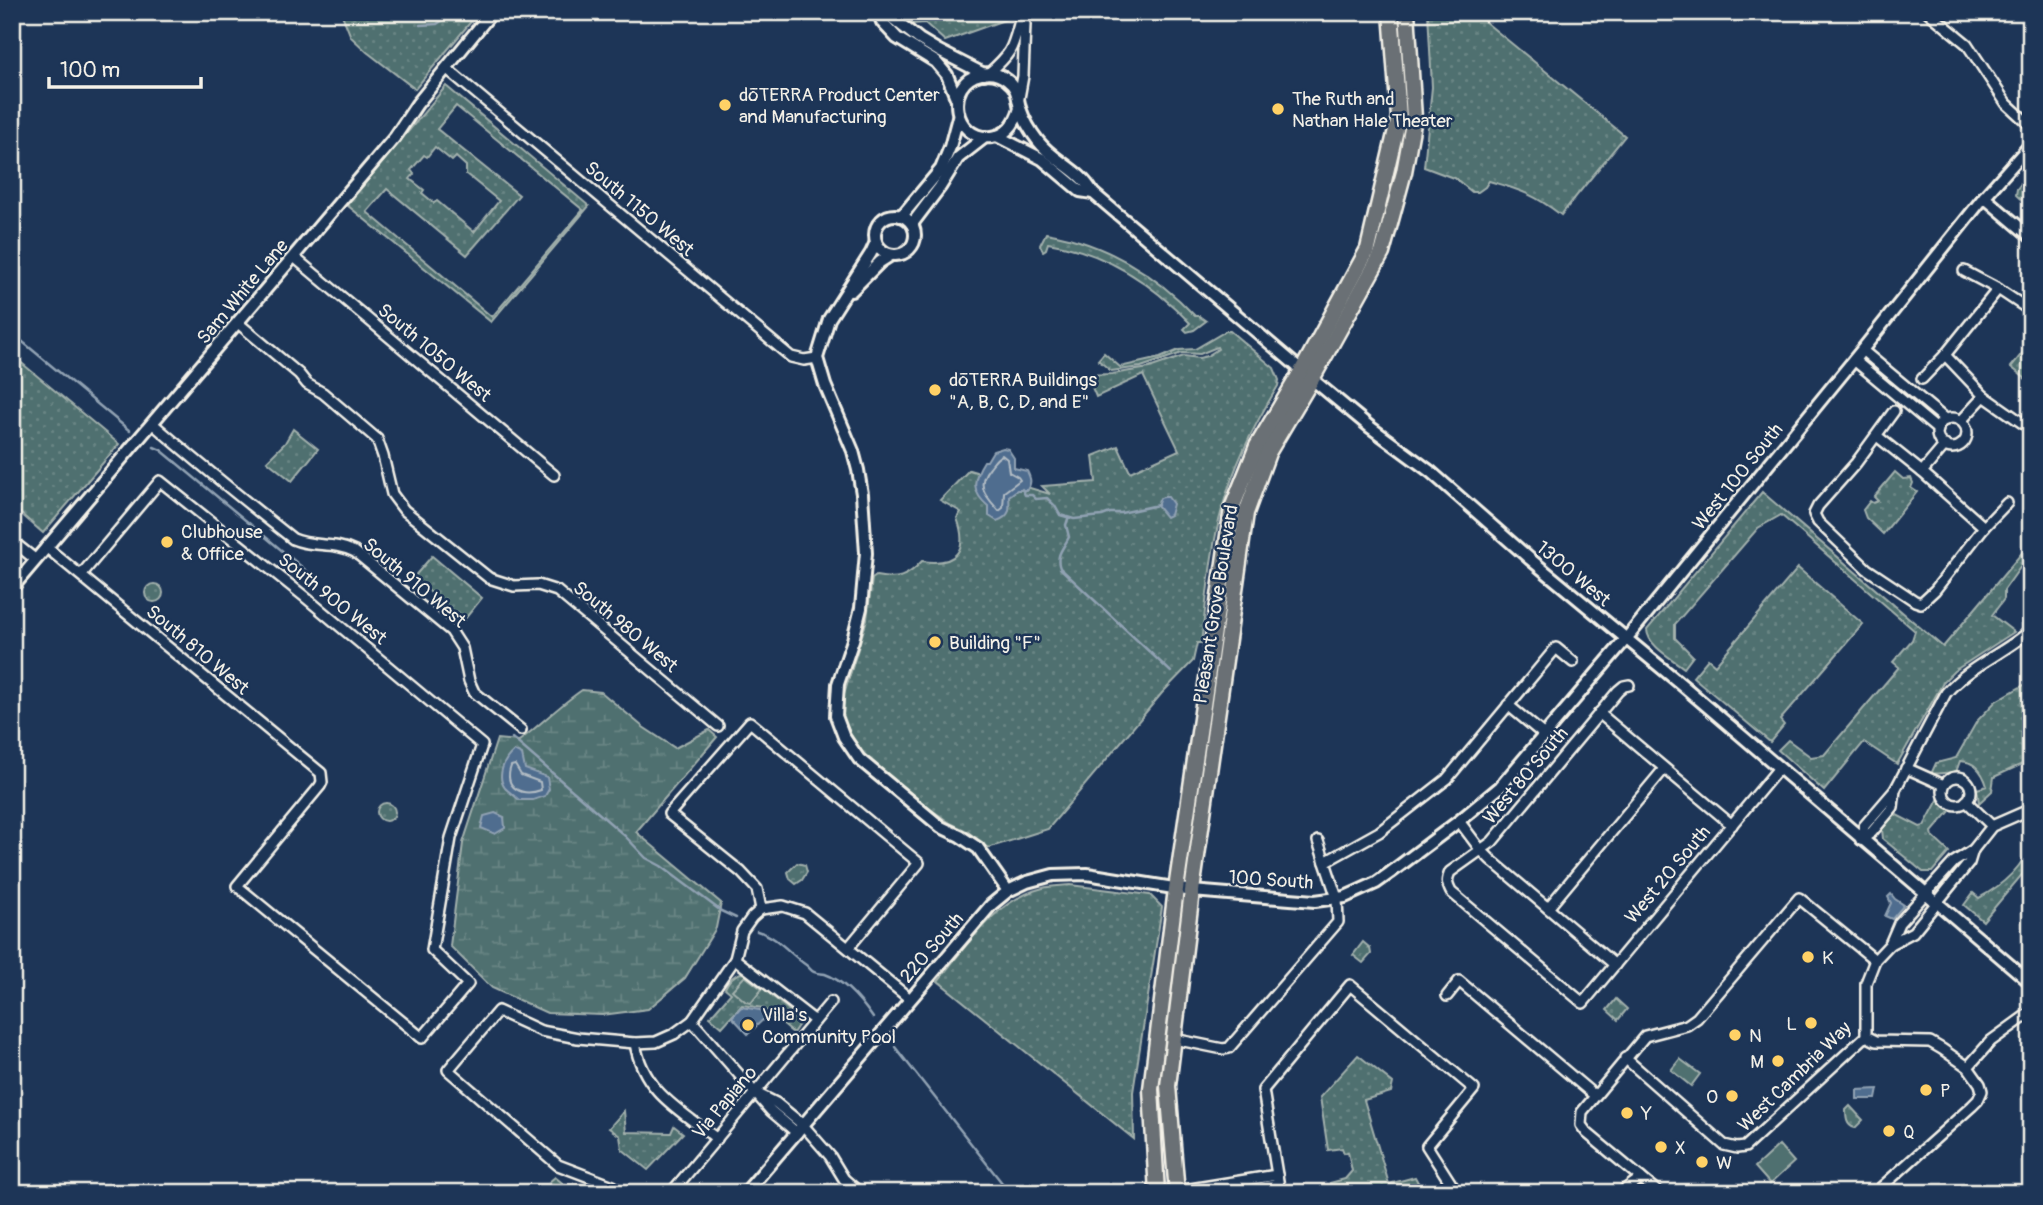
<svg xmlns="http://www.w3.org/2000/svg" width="2043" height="1205" font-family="Pangolin,sans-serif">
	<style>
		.grass { fill: url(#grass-dots); stroke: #a2b0ac; stroke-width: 2; fill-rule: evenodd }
		.wetland { fill: url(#wetland-marsh); stroke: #a2b0ac; stroke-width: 2 }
		.garden { fill: #4f7070; stroke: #a2b0ac; stroke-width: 2 }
		.water { fill: #4f6d8f; stroke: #91a2b3; stroke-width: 2 }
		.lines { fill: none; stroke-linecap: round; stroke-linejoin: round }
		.shore { stroke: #b2bcc4; stroke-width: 2 }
		.stream { stroke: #91a2b3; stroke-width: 2.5 }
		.minor-casing { stroke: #f4f1e8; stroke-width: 14 }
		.tertiary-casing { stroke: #f4f1e8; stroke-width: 16 }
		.primary-casing { stroke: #f4f1e8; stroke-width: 19 }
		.minor { stroke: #1d3557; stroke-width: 9 }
		.tertiary { stroke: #1d3557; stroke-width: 10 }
		.primary { stroke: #6a7074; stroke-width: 14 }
		.poi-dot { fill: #ffd166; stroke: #1d3557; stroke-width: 2.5 }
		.labels { text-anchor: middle; stroke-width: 5; stroke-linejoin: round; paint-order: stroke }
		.poi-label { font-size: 19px; fill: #f4f1e8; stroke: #1d3557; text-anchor: start }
		.street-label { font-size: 19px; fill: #f4f1e8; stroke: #1d3557 }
	</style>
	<defs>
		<pattern id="grass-dots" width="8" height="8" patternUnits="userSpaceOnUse" patternTransform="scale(1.75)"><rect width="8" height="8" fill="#4f7070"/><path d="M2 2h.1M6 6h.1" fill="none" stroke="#698584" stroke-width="1.8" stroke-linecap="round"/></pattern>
		<pattern id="wetland-marsh" width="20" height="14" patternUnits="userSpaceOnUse" patternTransform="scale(1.75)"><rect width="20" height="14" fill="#4f7070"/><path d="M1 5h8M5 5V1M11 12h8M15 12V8" fill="none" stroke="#698584"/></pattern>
	</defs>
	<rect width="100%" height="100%" fill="#1d3557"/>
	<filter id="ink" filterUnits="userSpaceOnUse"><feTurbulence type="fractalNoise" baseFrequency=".0143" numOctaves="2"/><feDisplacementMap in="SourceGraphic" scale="14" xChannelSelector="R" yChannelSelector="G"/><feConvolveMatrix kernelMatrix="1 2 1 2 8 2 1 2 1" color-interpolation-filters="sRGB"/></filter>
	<g filter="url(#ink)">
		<g class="grass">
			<path d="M341 12H479L415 89 367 52 351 37Z"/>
			<path d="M899 12H1009L1007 19 945 41 925 23 913 24Z"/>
			<path d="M1428 12H1473L1625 136 1561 215C1535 195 1521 190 1489 181L1485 187 1478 192H1472L1456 179 1424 167 1432 87Z"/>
			<path d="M446 86 589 206 491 322 347 205ZM456 106 583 210 492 317 367 212 387 189 467 255 519 195 437 129ZM435 147 452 161 456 157 466 166V174L499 201 474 232 437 201 434 203 422 193 424 190 410 179 414 174 411 170 424 155 427 157Z"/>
			<path d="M2031 171V209L2016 195 2017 189Z"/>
			<path d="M1046 233C1104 243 1155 273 1195 316H1199L1206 321 1194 330 1187 332 1184 329 1190 323C1151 282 1104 252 1048 243L1046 249 1043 251 1040 245Z"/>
			<path d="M1226 331H1230L1274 368 1279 380 1278 386C1254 425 1234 465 1222 509 1210 552 1207 599 1201 643H1197L1193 661 1162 693 1048 829 988 848 967 831 950 823 908 793 859 751 843 719V698L867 619 872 579 876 576C897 580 907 578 922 561 956 566 969 551 957 518L961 512 940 500 969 470 1050 494 1042 486 1096 482 1093 456 1118 446 1130 472 1179 450 1143 375 1096 397 1087 375 1112 374 1149 368 1184 356 1199 358 1207 356 1218 349 1217 347 1200 354 1182 353 1141 367 1111 371 1098 360 1104 353 1120 367 1160 358 1179 350 1195 349Z"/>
			<path d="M2024 351 2031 357V373L2026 379 2011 367Z"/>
			<path d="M12 355 119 444 43 533 12 506Z"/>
			<path d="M293 429 318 449 292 481 267 461 285 443Z"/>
			<path d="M1895 472 1903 479 1911 478 1913 483 1911 488 1917 492 1883 534 1866 518 1863 510 1870 501 1873 503 1878 501 1874 497Z"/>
			<path d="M1762 492 1943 647 2031 542V552L2004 590V599L1992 615 2014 632 1954 671 1944 681 1897 764 1864 742 1824 791 1778 750 1788 740 1811 757 1824 755 1899 667 1893 662 1912 640 1915 631 1781 515 1758 528 1675 624V638L1693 656 1684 668C1671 658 1648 646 1647 630Z"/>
			<path d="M432 556 482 598 464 620 413 578Z"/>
			<path d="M1798 568 1863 624 1780 720 1784 725 1770 742 1693 677 1708 659 1715 665Z"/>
			<circle cx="154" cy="593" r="9"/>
			<path d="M2031 681V760L1994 777 1992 791 1979 803 1977 789 1987 786C1983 773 1976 761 1960 761L1956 772 1931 774 1936 763 1956 758 1977 721 1996 701Z"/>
			<path d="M1938 800 1951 810 1932 832 1933 837 1949 852 1932 872H1923L1883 839 1882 829 1895 814 1920 827 1924 826Z"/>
			<circle cx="386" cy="812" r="9"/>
			<path d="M2031 844V864L1983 921 1964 905 1973 893 1979 898C2001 886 2022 868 2031 844Z"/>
			<path d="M797 863 805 865 807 872 802 880 796 884 790 879 788 872Z"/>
			<path d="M1070 885 1150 895 1162 907 1133 1092 1134 1139 938 981C967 945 995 900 1043 888 1051 886 1061 886 1070 885Z"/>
			<path d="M1363 942 1370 948 1371 954 1363 963 1353 955Z"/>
			<path d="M741 973 746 974 796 1016 799 1024 793 1033 763 1008 742 1005 722 1027 710 1017 731 993 725 988C729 980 733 975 741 973Z"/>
			<path d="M1616 999 1627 1009 1618 1020 1607 1010Z"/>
			<path d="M1358 1055 1393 1083 1391 1092 1364 1100 1389 1184 1415 1177 1421 1188 1413 1193H1332L1330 1183 1345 1179 1352 1171 1348 1152 1344 1153 1342 1148 1328 1150 1320 1097Z"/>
			<path d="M1850 1106 1863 1120 1855 1128C1846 1126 1846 1117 1846 1110Z"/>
			<path d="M624 1111 626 1132 671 1133 674 1126 683 1133 648 1170 622 1149 620 1136 609 1128Z"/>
			<path d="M555 1177 572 1191 589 1192 594 1185 603 1188 599 1193H563L549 1182Z"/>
		</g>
		<path class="wetland" d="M582 690 601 692 643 727 675 748 709 730 717 737 636 832 721 903 716 928 685 978 648 1009 602 1015 547 1013 492 988 450 946 463 843 497 739 519 741C541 724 560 705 582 690Z"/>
		<g class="garden">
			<path d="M745 976 762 989 751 1003 746 1002 732 990Z"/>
			<path d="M1680 1059 1700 1074 1691 1086 1671 1070Z"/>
			<path d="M1779 1145 1794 1162 1770 1184 1755 1167Z"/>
		</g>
		<g class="water">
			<path d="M1003 448 1008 449 1014 458V468L1027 471C1031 479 1032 483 1027 490H1017L1009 496C1010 509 1011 516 997 521L989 516V507C971 492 972 480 984 461H987L993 451Z"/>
			<path d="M1164 497H1168L1173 504 1170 515 1166 517 1157 506 1160 498Z"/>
			<path d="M514 751 522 755 525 769 547 777 549 789 545 796 533 800H519C515 796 509 792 505 788 496 776 504 759 514 751Z"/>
			<path d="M495 813 504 817 505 828 495 834 481 828 484 816Z"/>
			<path d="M1891 894 1895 899 1904 905 1892 919 1885 916 1891 903 1888 897Z"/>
			<path d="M741 1007 760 1010 768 1015 748 1034 732 1017Z"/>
			<path d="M1878 1089 1876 1099H1857V1090Z"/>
		</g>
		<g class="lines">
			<g class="shore">
				<path d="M1002 455 1007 459 1009 472 1018 477 1020 480 1004 492 1003 508 999 511C987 497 974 486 990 467 994 462 996 458 1002 455Z"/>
				<path d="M515 765 521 775 540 782 541 790C522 797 503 788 511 766Z"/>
			</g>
			<g class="stream">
				<path d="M420 25 437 24 446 18"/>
				<path d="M12 333 130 431"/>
				<path d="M154 447 161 450 309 573"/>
				<path d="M1022 489 1025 495H1032L1036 499 1047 498 1055 506 1060 515 1074 519 1102 516 1110 513H1121L1158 505"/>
				<path d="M1068 519 1066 525 1069 537C1063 549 1055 555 1060 568L1171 672"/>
				<path d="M512 738 625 836 646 858 661 866 721 911 736 918"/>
				<path d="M757 931C777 936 790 954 806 965 809 967 811 971 814 972 817 974 822 973 825 974 845 981 862 1002 873 1018"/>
				<path d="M895 1047 1010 1193"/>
			</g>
			<g class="minor-casing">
				<g id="minor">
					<path d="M1928 12 1967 44 2006 103 2031 126"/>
					<path d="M446 68 791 357 804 360 817 358"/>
					<path d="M989 73C1014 51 1012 48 1021 17"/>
					<path d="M1019 98 1023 76 1025 24 1021 17"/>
					<path d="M294 257 554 475"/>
					<path d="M1964 271 1998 289 2031 311"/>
					<path d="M238 323 299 374 307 384 323 393 377 439 383 456 392 494 404 510 489 578 514 586 538 585 557 591 718 726"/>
					<path d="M1862 350 1946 420"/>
					<path d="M1945 355 1984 396 2031 429"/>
					<path d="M1854 360 1938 430"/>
					<path d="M1922 379 1945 355 1998 289"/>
					<path d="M1894 411 1856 463 1818 506 1814 514 1818 522 1867 569 1915 601 1921 603 1935 590 1984 527 2007 503"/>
					<circle cx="1952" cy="433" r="15"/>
					<path d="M1961 421 1984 396"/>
					<path d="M152 423C198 463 245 501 293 539 314 548 332 541 355 552L451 631 462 648 469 681 474 692 521 730"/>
					<path d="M1877 436 1922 472 1984 527"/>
					<path d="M1922 472 1945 445"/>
					<path d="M2030 476 2031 475"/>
					<path d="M12 541 36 560"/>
					<path d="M46 547 321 773 322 782 320 786 237 886 422 1038 468 984 432 950 451 838 482 745 305 597 160 481 81 575"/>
					<path d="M1629 685 1624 686 1618 691 1492 842 1450 872C1446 881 1447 884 1451 892L1583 1003 1779 768"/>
					<path d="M1508 705 1544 735"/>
					<path d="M1599 713 1732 825"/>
					<path d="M1906 768 1944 785"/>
					<circle cx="1957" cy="791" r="14"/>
					<path d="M1966 801 1992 826"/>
					<path d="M1459 821 1480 849 1491 860 1615 965"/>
					<path d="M1861 840 1872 832 1893 807 1895 790 1946 693C1969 666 2005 653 2031 630"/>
					<path d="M1861 840 1864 826 1895 790"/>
					<path d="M1325 862 1379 832 1447 779 1556 648 1573 662"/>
					<path d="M1548 908 1664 769"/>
					<path d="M761 909 757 889 741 872 669 814 750 722 919 863 849 947"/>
					<path d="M761 909 783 906 805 913 910 999"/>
					<path d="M1890 944 1913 932 1969 863 1973 850"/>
					<path d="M735 959 815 1021"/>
					<path d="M1447 996 1459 981 1594 1095"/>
					<path d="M692 1021 771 1111 797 1133"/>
					<path d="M1866 1036 1876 1041 1930 1042 1942 1049 1968 1067 1980 1084 1982 1091 1978 1100 1972 1106 1875 1193"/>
					<path d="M1174 1039 1223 1049 1229 1048 1338 922 1337 898 1318 841"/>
					<path d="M635 1043C643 1092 680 1110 717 1139"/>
					<path d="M1625 1058 1724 1145 1737 1148 1745 1147 1866 1036V983L1875 960 1890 944 1899 923 1954 862 1973 850 1992 826 2031 809"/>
					<path d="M1968 1067 1991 1041 2031 1012"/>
					<path d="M760 1095 776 1103 803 1125 830 1156 844 1179 860 1193"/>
					<path d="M621 1193 613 1186 558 1165 448 1070 498 1011 541 1031 578 1038 635 1043 656 1042 674 1034 692 1021 735 959 742 931 752 917 761 909"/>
					<path d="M671 1193 831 1002"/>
					<path d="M1182 1193 1184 1190 1277 1175"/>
					<path d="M1237 1193 1278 1184"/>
					<path d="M1280 1193 1263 1090 1350 985 1474 1089 1427 1146 1457 1193"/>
					<path d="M1620 1193 1641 1178"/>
					<path d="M1659 1193 1587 1133 1581 1125 1582 1112 1645 1036 1687 1025 1697 1018 1799 898 1875 960"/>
				</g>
			</g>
			<g class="tertiary-casing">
				<g id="tertiary">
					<path d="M876 12 880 16 882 22 897 38 936 62 947 75 957 100"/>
					<path d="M880 16H890L919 39 939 51 984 74"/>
					<path d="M1020 108C1016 122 1008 135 992 137 953 142 943 82 981 74 990 72 1000 74 1007 80 1018 88 1017 97 1020 108 1024 120 1031 132 1038 141 1054 162 1080 169 1093 193L1312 379 1370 427 1431 472 1530 559 1681 684 2031 983"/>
					<path d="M997 136 1042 159 1080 191 1093 193"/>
					<path d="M1984 197 2031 237"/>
					<circle cx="895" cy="235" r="20"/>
					<path d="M900 216 905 212 941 169 950 147 958 117"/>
					<path d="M912 224 940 187 958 158 985 137"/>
					<path d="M876 242 871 253 829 319 817 358 825 385 853 451 858 470 862 494 866 553 861 608 853 640 838 684 836 716 844 737 859 759 941 827 960 836 978 848 1008 891"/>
					<path d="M851 291 880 262 891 255"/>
					<path d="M12 588 395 137 417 104 492 12"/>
					<path d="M745 1193 991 905 1008 891 1027 882 1053 875 1087 874 1192 891 1315 901 1345 897 1376 883 1390 873 1459 821 1500 787 1626 639 1862 350 1984 197 2031 144"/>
				</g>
			</g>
			<g class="primary-casing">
				<g id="primary">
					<path d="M1157 1193 1151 1089 1176 889 1232 508 1257 446 1302 370 1368 249 1399 117 1391 12"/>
					<path d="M1177 1193 1168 1086 1192 891 1246 513 1268 453 1312 379 1382 253 1404 172 1414 118 1407 12"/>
				</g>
			</g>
			<use href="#minor" class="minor"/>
			<use href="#tertiary" class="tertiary"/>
			<use href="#primary" class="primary"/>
		</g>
	</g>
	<g class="poi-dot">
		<circle cx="725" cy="105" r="7"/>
		<circle cx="1278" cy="109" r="7"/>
		<circle cx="935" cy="390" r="7"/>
		<circle cx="167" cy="542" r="7"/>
		<circle cx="935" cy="642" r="7"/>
		<circle cx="1808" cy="957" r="7"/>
		<circle cx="1811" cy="1023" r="7"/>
		<circle cx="748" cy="1025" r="7"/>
		<circle cx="1735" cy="1035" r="7"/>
		<circle cx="1778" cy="1061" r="7"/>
		<circle cx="1926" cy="1090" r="7"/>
		<circle cx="1732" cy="1096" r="7"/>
		<circle cx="1627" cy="1113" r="7"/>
		<circle cx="1889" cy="1131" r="7"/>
		<circle cx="1661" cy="1147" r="7"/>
		<circle cx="1702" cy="1162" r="7"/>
	</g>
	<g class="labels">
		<g class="poi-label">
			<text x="739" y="101">dōTERRA Product Center<tspan x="739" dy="22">and Manufacturing</tspan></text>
			<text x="1292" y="105">The Ruth and<tspan x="1292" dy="22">Nathan Hale Theater</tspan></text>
			<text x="949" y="386">dōTERRA Buildings<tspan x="949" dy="22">"A, B, C, D, and E"</tspan></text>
			<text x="181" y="538">Clubhouse<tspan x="181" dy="22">&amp; Office</tspan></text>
			<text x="949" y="649">Building "F"</text>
			<text x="1822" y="964">K</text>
			<text x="762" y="1021">Villa's<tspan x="762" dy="22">Community Pool</tspan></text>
			<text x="1797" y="1030" text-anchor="end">L</text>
			<text x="1749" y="1042">N</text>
			<text x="1764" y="1068" text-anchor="end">M</text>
			<text x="1940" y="1097">P</text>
			<text x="1718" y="1103" text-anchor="end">O</text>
			<text x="1641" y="1120">Y</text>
			<text x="1903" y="1138">Q</text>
			<text x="1675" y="1154">X</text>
			<text x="1716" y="1169">W</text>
		</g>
		<g class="street-label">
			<text transform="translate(640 208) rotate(40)" y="7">South 1150 West</text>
			<text transform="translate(242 291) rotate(-50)" y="7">Sam White Lane</text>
			<text transform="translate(435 352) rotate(40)" y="7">South 1050 West</text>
			<text transform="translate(1737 476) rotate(-51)" y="7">West 100 South</text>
			<text transform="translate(1574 573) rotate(40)" y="7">1300 West</text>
			<text transform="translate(415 582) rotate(40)" y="7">South 910 West</text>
			<text transform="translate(333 598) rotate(39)" y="7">South 900 West</text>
			<text transform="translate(1215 604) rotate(-81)" y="7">Pleasant Grove Boulevard</text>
			<text transform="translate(626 626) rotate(40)" y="7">South 980 West</text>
			<text transform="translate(198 649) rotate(40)" y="7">South 810 West</text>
			<text transform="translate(1525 775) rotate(-50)" y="7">West 80 South</text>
			<text transform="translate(1667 874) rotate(-50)" y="7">West 20 South</text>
			<text transform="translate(1271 879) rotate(4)" y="7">100 South</text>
			<text transform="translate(931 947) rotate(-49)" y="7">220 South</text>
			<text transform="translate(1794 1076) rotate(-44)" y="7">West Cambria Way</text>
			<text transform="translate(724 1102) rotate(-50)" y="7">Via Papiano</text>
		</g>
	</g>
	<rect width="2043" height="1205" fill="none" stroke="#1d3557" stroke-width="42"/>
	<rect x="21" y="21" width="2001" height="1163" fill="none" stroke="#f4f1e8" stroke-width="2.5" filter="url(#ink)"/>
	<path d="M49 77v10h152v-10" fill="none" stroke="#f4f1e8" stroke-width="3.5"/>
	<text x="60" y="77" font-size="21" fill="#f4f1e8" stroke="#1d3557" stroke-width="5" paint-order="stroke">100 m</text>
</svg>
